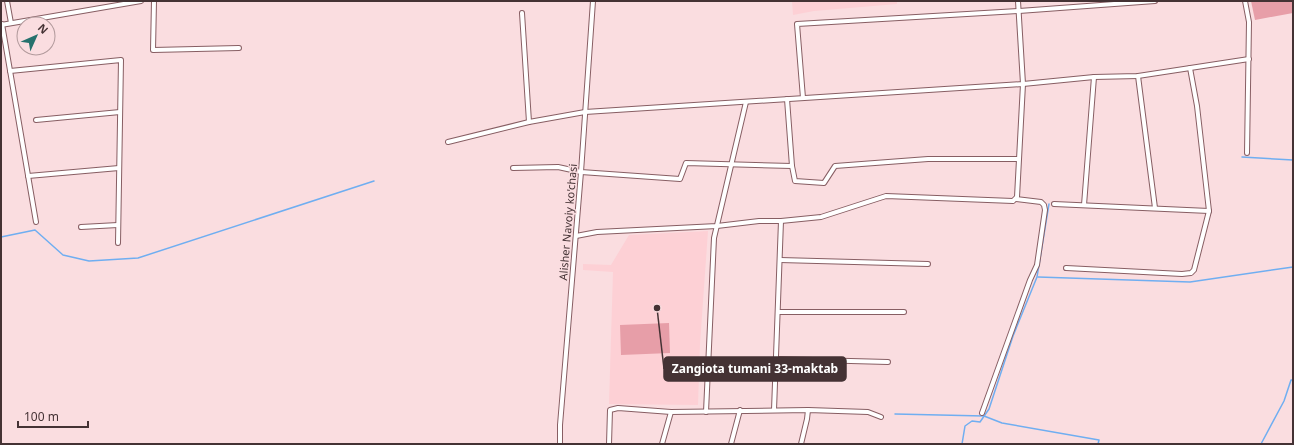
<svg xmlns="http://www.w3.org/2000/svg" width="1294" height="445" font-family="'Noto Sans',sans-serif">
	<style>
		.built { fill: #fdd0d5 }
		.green { fill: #e79ea8 }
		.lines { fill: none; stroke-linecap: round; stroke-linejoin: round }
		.stream { stroke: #6faef1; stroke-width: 1.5 }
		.street-casing { stroke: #875e63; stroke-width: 6 }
		.street { stroke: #fff; stroke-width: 4 }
		.labels { text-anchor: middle; stroke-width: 3; stroke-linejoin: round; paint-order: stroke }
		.street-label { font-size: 11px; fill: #443234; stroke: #fadde0 }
		.leader { fill: none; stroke: #443234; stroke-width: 1.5 }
		.callout-dot { fill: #443234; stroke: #fadde0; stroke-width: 1.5 }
		.callout { fill: #443234; stroke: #443234; stroke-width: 1.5 }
		.callout-label { font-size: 12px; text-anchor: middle; font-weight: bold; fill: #fff }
	</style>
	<rect width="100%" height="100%" fill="#fadde0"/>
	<g class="built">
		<path d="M792 1H897V4L814 11 793 15Z"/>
		<path d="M708 231 700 344 698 405 609 404 613 272 583 270V264L611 265 629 235Z"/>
	</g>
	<g class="green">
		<path d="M1251 1H1293V13L1255 20Z"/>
		<path d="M669 323 670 353 621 355 620 325Z"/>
	</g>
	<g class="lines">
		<g class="stream">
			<path d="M1242 157 1293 160"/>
			<path d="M1 237 35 230 63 255 89 261 138 258 374 181"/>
			<path d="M1038 277 1190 282 1293 267"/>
			<path d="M895 414 984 416 1002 423 1099 440 1098 444"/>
			<path d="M962 444 965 426 972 421 980 422 989 409 1013 336 1037 277 1049 204"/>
			<path d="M1261 444 1284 401 1291 380H1293"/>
		</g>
		<g class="street-casing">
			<g id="street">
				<path d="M7 1 11 23"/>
				<path d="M154 1 153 50 239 48"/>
				<path d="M1245 1 1249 22 1247 153"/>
				<path d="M522 13 529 122"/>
				<path d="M2 24 36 222"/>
				<path d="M1 25 141 1"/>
				<path d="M10 71 121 60 118 243"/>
				<path d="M1138 76 1155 208"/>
				<path d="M803 98 797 24 1019 11 1155 1"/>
				<path d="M787 99 792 166"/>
				<path d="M36 120 120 112"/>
				<path d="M448 142 529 122 585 112 1023 84 1094 77 1138 76 1249 59"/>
				<path d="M513 168 558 167 581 172 680 179 686 163 792 166 795 181 824 183 835 166 928 159H1018"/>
				<path d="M28 176 119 168"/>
				<path d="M1054 204 1209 211"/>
				<path d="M1084 205 1094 77"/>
				<path d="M81 227 118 225"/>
				<path d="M576 236 597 232 717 226 759 221H781L821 217 886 196 1013 201 1017 197 1023 84 1018 1"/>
				<path d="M780 260 928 264"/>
				<path d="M1066 268 1182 274 1191 273 1194 270 1209 211 1197 106 1190 68"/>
				<path d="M778 312H904"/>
				<path d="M776 359 888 362"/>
				<path d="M774 410 781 221"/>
				<path d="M706 412 714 238 746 102"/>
				<path d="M982 413 1030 280 1037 265 1045 210 1044 205 1041 202 1016 199"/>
				<path d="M560 444V425L581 172 593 1"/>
				<path d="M609 444 610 410 618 408 671 412 808 410 868 412 881 417"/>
				<path d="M662 444 671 412"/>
				<path d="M731 444 740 410"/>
				<path d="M801 444 807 419 808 410"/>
			</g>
		</g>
		<use href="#street" class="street"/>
	</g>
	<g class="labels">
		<g class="street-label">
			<text transform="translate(568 222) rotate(-85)" y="4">Alisher Navoiy ko'chasi</text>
		</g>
	</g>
	<path class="leader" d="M657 308L664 369"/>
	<circle class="callout-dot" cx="657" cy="308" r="4"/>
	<rect class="callout" x="664" y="357" width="182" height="24" rx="4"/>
	<g class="callout-label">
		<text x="755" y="373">Zangiota tumani 33-maktab</text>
	</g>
	<rect width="1294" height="445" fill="none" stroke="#443234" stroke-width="4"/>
	<g transform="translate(36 36) rotate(45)"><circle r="19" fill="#fadde0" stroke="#b1999b"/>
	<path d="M0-3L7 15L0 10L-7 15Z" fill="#26716d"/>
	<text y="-6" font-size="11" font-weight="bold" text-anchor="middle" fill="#443234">N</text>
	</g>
	<path d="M18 421v6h70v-6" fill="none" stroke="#443234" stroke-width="2"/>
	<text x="24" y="421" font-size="12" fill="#443234" stroke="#fadde0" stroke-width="3" paint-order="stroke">100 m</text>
</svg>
